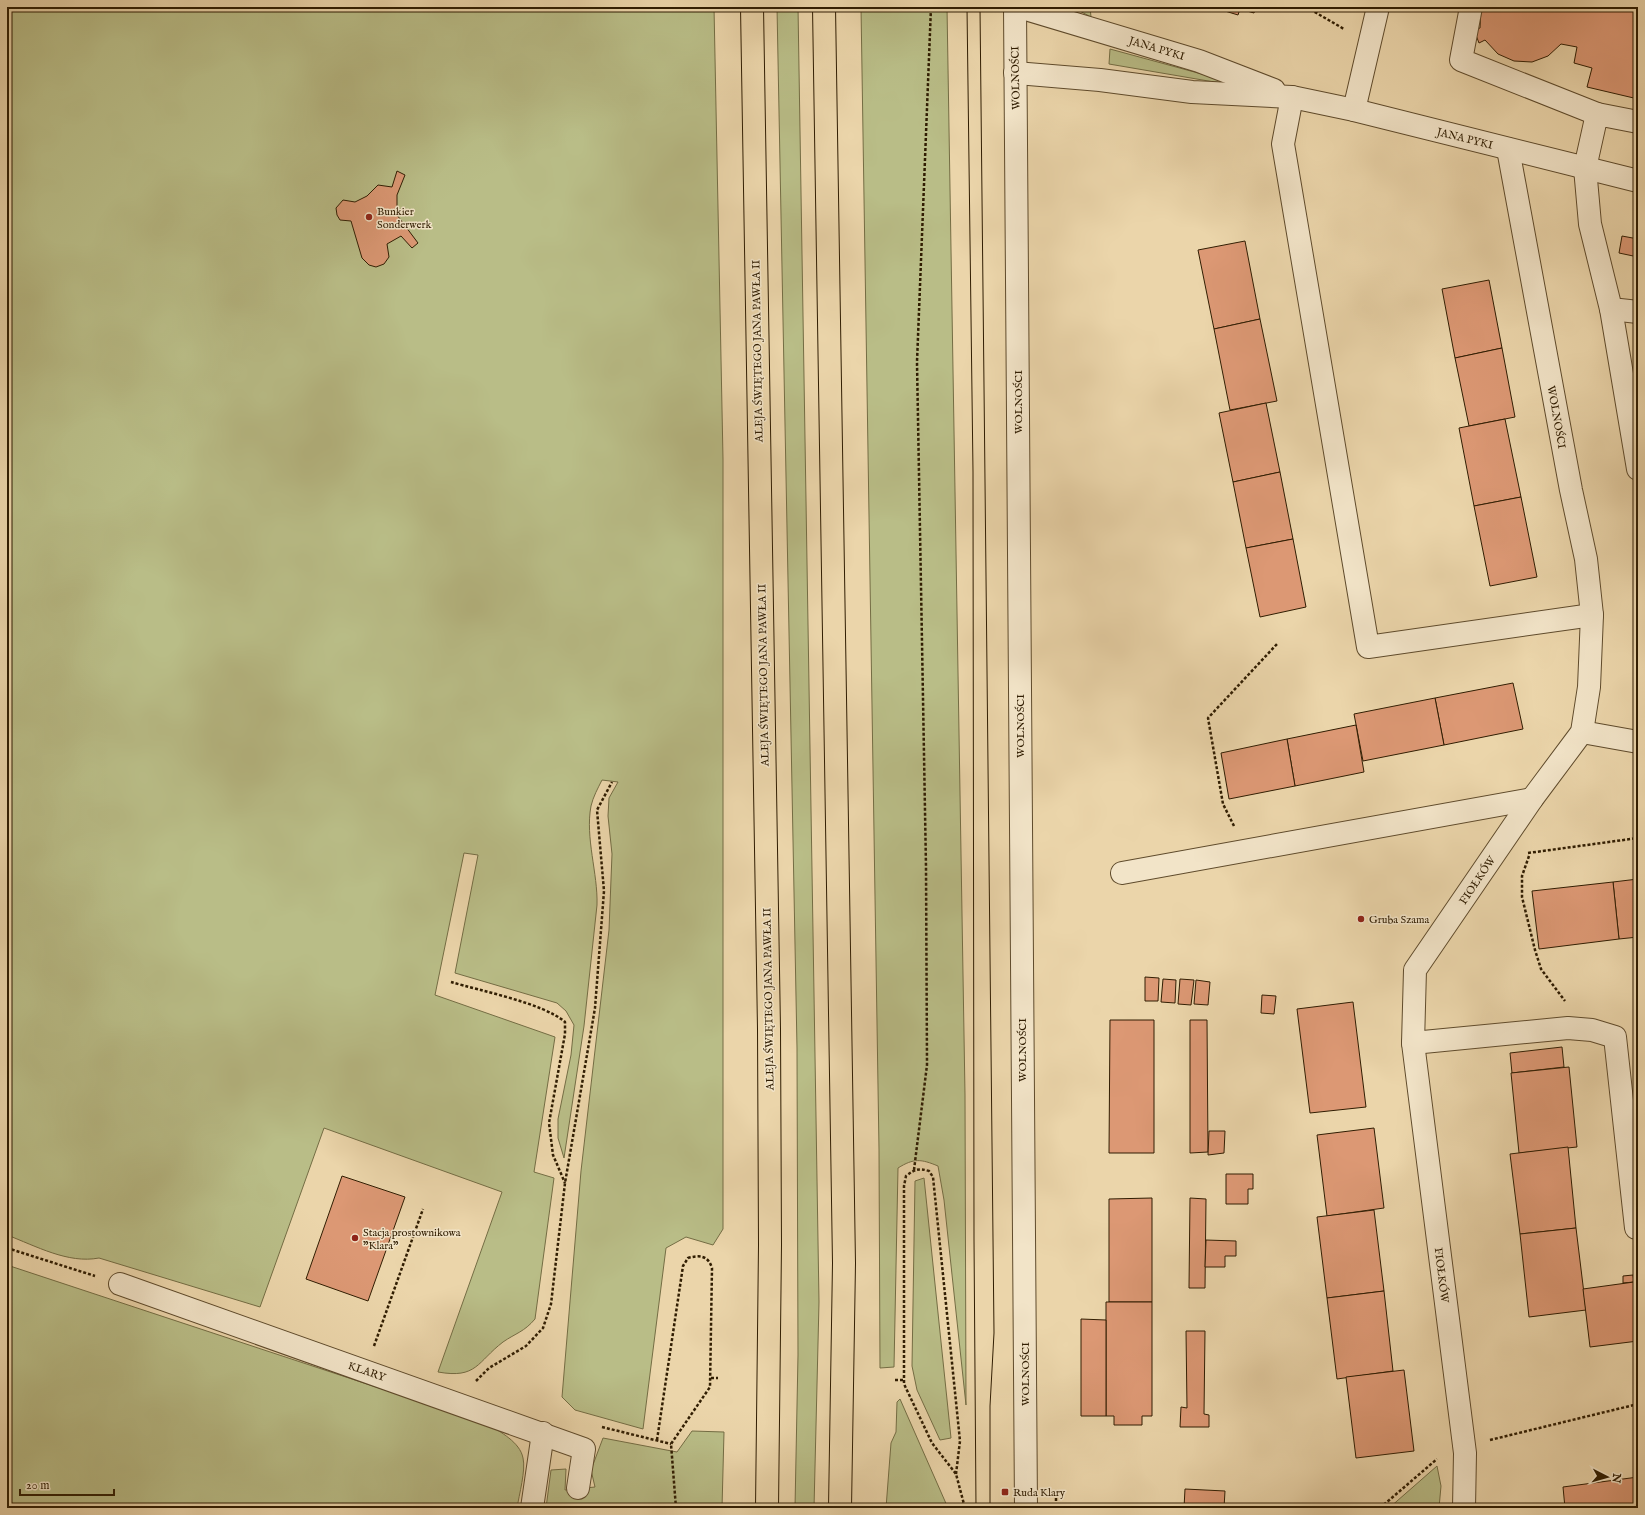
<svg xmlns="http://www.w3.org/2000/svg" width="1645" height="1515" font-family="'IM FELL English',serif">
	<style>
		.green { fill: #b9bd87; stroke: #746d44 }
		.building { fill: #dc9874; stroke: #301d02 }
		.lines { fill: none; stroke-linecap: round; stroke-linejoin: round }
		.minor-casing { stroke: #5f4b2c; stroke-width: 24 }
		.major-casing { stroke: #301d02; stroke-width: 24 }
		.path { stroke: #301d02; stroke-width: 2.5; stroke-dasharray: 3 2; stroke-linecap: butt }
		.minor { stroke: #f2e4c8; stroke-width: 22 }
		.major { stroke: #ebd5aa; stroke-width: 22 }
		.tram { stroke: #301d02; stroke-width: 1 }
		.poi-dot { fill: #8f2418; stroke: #f2e4c8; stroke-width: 1.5 }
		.labels { text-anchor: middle; stroke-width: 3; stroke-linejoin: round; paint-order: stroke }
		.street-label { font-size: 11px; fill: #301d02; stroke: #f2e4c8 }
		.poi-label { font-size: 11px; fill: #301d02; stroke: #f2e4c8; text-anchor: start }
	</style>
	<rect width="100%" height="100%" fill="#ebd5aa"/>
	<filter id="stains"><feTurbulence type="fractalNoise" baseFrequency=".005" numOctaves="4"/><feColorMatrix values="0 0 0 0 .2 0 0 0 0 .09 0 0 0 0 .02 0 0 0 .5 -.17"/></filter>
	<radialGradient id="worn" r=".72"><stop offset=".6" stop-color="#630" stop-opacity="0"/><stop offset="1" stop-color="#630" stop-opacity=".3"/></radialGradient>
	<g class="green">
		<path d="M7 7H714L723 459V1229L713 1245 686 1237 666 1248 643 1429 575 1410 562 1397 581 1171 609 930 612 854 608 816 609 798 618 782 602 780C598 788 593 797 591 806 585 838 598 873 597 905L584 1026 564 1158 558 1138V1119L571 1055 574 1025 566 1011 557 1003 455 973 478 855 464 853 435 995 555 1037 534 1172 554 1178 535 1319C524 1332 516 1333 503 1342 477 1362 477 1379 438 1372L502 1192 324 1128 260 1307 99 1258C68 1264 36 1246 7 1235Z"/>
		<path d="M777 7H798L819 1302 814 1508H795L798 1355 797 1048Z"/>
		<path d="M861 7H947L965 1095 966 1405 944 1200 938 1166C921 1159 914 1158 898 1168L894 1367 880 1368 879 1149Z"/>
		<path d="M1072 7H1090L1091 17Z"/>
		<path d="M1110 49 1220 79V83L1109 64Z"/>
		<path d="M924 1178 951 1438 940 1440 917 1390 912 1366 915 1181Z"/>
		<path d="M7 1265 488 1424C500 1432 520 1442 523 1458 526 1470 519 1495 517 1508H7Z"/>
		<path d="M900 1399 948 1508H886L891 1443 896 1432 897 1402Z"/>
		<path d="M692 1431 724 1432 722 1508H546L551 1470 566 1469 565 1490 595 1487 591 1470 603 1438 677 1452Z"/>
		<path d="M1437 1466 1441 1486 1439 1508H1389Z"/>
	</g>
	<g class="building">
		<path d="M1212 7H1256L1254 13 1240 9 1238 15Z"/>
		<path d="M1481 7H1638V99L1587 87 1592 68 1574 63 1577 47 1561 44 1548 56 1532 62 1514 61 1498 54 1485 40 1479 43 1474 30 1480 28Z"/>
		<path d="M397 171 405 175 397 195V215L418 243 412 248 401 236 387 244 389 257 384 264 376 267 369 265 362 258 351 221 340 220 337 215 336 208 343 200 355 202 367 196 378 185 392 187Z"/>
		<path d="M1622 236 1638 239V257L1619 253Z"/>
		<path d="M1245 241 1260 319 1214 329 1198 250Z"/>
		<path d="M1489 280 1502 348 1455 358 1442 289Z"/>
		<path d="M1260 319 1277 401 1230 410 1214 329Z"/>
		<path d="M1502 348 1515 417 1469 426 1455 358Z"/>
		<path d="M1266 403 1280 472 1233 482 1219 413Z"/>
		<path d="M1505 419 1521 497 1474 506 1459 428Z"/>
		<path d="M1280 472 1293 539 1246 548 1233 482Z"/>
		<path d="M1521 497 1537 577 1490 586 1474 506Z"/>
		<path d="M1293 539 1306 607 1260 617 1246 548Z"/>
		<path d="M1513 683 1523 729 1444 745 1435 698Z"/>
		<path d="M1435 698 1444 745 1363 761 1354 714Z"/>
		<path d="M1356 725 1364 772 1295 786 1287 739Z"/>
		<path d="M1287 739 1295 786 1229 799 1221 753Z"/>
		<path d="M1638 879V937L1619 939 1613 882Z"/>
		<path d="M1613 882 1619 939 1539 949 1532 891Z"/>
		<path d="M1145 977 1159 978 1158 1001H1145Z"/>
		<path d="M1163 979 1176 980 1175 1003 1161 1002Z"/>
		<path d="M1180 979 1194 980 1191 1005 1178 1004Z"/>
		<path d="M1196 980 1210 982 1208 1005 1194 1004Z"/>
		<path d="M1262 995 1276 996 1274 1014 1261 1013Z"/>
		<path d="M1353 1002 1366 1107 1310 1113 1297 1009Z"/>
		<path d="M1110 1020H1154V1153H1109Z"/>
		<path d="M1190 1020H1207L1208 1152 1190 1153Z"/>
		<path d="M1562 1047 1564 1067 1512 1073 1510 1053Z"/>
		<path d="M1569 1067 1577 1147 1519 1153 1511 1073Z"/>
		<path d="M1374 1128 1384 1208 1327 1216 1317 1135Z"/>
		<path d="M1209 1131H1225L1224 1153 1208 1155Z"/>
		<path d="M1568 1147 1576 1228 1520 1234 1510 1154Z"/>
		<path d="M1226 1174H1253V1189H1248V1204H1226Z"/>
		<path d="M342 1176 405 1197 368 1301 306 1279Z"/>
		<path d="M1152 1198V1302H1109V1199Z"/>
		<path d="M1190 1198 1206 1199 1205 1288H1189Z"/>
		<path d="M1374 1210 1384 1291 1327 1298 1317 1217Z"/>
		<path d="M1576 1228 1586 1310 1529 1317 1520 1234Z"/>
		<path d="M1206 1240 1236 1241V1256H1225V1267H1205Z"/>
		<path d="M1633 1275 1634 1282 1623 1283V1276Z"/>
		<path d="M1634 1282H1638V1341L1590 1347 1583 1289Z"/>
		<path d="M1384 1291 1393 1371 1337 1379 1327 1298Z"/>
		<path d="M1106 1302H1152V1416H1142V1425H1114V1416H1106Z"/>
		<path d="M1081 1319 1106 1320V1416H1081Z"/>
		<path d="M1186 1331H1205L1204 1414 1209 1415V1427H1180L1181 1407 1187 1408Z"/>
		<path d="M1404 1370 1414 1451 1356 1458 1346 1377Z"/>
		<path d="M1638 1477V1508H1565L1563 1487Z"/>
		<path d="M1185 1489 1225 1491 1224 1508H1184Z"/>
	</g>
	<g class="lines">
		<g class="minor-casing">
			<g id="minor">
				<path d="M1015 7 1026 1508"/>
				<path d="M1019 7 1199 61 1274 90"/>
				<path d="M1471 7 1461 60 1597 114"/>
				<path d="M1015 73 1100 80 1192 92 1292 97 1354 110 1638 181"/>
				<path d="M1292 97 1283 144 1368 647 1592 615"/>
				<path d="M1354 110 1378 7"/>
				<path d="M1638 122 1597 114 1585 168 1590 224 1611 309 1638 312"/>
				<path d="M1611 309 1638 469"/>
				<path d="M1582 732 1638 742"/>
				<path d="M1122 873 1532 799"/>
				<path d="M1413 1043 1568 1028 1592 1030 1615 1037 1636 1228H1638"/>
				<path d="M120 1284 584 1449 578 1488"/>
				<path d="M532 1508 543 1433"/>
				<path d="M1464 1508 1465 1453 1413 1043 1415 970 1532 799 1582 732 1589 687 1592 615 1586 559 1571 490 1508 149"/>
			</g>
		</g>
		<g class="major-casing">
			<g id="major">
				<path d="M752 7 769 1029 770 1245 767 1508"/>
				<path d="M824 7 844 1263 840 1508"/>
			</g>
		</g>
		<g class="path">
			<path d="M1306 7 1344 29"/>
			<path d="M1234 826 1223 804 1208 718 1277 644"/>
			<path d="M1528 853 1638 838"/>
			<path d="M1529 856 1522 876V897L1535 950 1541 969 1565 1001"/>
			<path d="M451 982C481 991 543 1003 565 1022V1034L549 1123 553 1155 565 1183"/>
			<path d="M914 1170 927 1065 926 867 917 362 931 7"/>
			<path d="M7 1248 95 1276"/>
			<path d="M374 1346 423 1209"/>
			<path d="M711 1378H718"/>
			<path d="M895 1380H904"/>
			<path d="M476 1381 489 1368 526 1346 543 1328 551 1304 565 1183 595 1008 604 891 597 810 612 782"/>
			<path d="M602 1427 671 1444"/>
			<path d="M657 1440 683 1266 688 1258C699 1255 708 1255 712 1268L710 1387 671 1444 676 1508"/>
			<path d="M1490 1440 1638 1404"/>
			<path d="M956 1474 960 1441 933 1177 929 1171C919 1168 915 1169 906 1176L904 1186V1384L932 1443 956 1474 965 1508"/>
			<path d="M1056 1493V1508"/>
			<path d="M1380 1508 1437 1459"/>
		</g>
		<use href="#minor" class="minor"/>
		<use href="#major" class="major"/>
		<g class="tram">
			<path d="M967 7 973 472 974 1239 976 1508"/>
			<path d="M980 7 994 1333 990 1406V1508"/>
		</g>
	</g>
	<g class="poi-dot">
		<circle cx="369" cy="217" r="4"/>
		<circle cx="1361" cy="919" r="4"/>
		<circle cx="355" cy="1238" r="4"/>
		<rect x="1001" y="1488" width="8" height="8" rx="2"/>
	</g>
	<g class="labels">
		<g class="street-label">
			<text transform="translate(1157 48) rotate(17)" y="4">JANA PYKI</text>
			<text transform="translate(1015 78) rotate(-91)" y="4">WOLNOŚCI</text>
			<text transform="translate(1465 138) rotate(14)" y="4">JANA PYKI</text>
			<text transform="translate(757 351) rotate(-91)" y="4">ALEJA ŚWIĘTEGO JANA PAWŁA II</text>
			<text transform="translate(1018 402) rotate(-90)" y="4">WOLNOŚCI</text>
			<text transform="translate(1557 417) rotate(80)" y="4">WOLNOŚCI</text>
			<text transform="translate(763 675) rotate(-91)" y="4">ALEJA ŚWIĘTEGO JANA PAWŁA II</text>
			<text transform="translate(1020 726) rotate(-90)" y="4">WOLNOŚCI</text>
			<text transform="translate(1477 880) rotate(-56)" y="4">FIOŁKÓW</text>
			<text transform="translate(768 999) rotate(-91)" y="4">ALEJA ŚWIĘTEGO JANA PAWŁA II</text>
			<text transform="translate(1022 1050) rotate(-90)" y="4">WOLNOŚCI</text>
			<text transform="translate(1442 1275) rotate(83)" y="4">FIOŁKÓW</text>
			<text transform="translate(367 1371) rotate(19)" y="4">KLARY</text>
			<text transform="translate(1025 1374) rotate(-90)" y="4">WOLNOŚCI</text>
		</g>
		<g class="poi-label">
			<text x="377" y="215">Bunkier<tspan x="377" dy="13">Sonderwerk</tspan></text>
			<text x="1369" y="923">Gruba Szama</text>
			<text x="363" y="1236">Stacja prostownikowa<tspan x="363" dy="13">"Klara"</tspan></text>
			<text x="1013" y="1496">Ruda Klary</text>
		</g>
	</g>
	<rect width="1645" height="1515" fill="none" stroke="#ebd5aa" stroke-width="24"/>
	<rect x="8" y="8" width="1629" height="1499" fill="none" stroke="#301d02" stroke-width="2"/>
	<rect x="12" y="12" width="1621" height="1491" fill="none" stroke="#301d02"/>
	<g transform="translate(1607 1477) rotate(96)" stroke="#f2e4c8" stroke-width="3" paint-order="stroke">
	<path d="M0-3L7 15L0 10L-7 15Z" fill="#301d02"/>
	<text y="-6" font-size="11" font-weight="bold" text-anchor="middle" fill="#301d02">N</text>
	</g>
	<path d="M20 1489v6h94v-6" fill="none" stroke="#301d02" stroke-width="2"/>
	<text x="26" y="1489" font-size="12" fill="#301d02" stroke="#f2e4c8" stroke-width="3" paint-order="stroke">20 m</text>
	<rect width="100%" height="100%" filter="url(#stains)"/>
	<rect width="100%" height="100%" fill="url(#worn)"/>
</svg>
